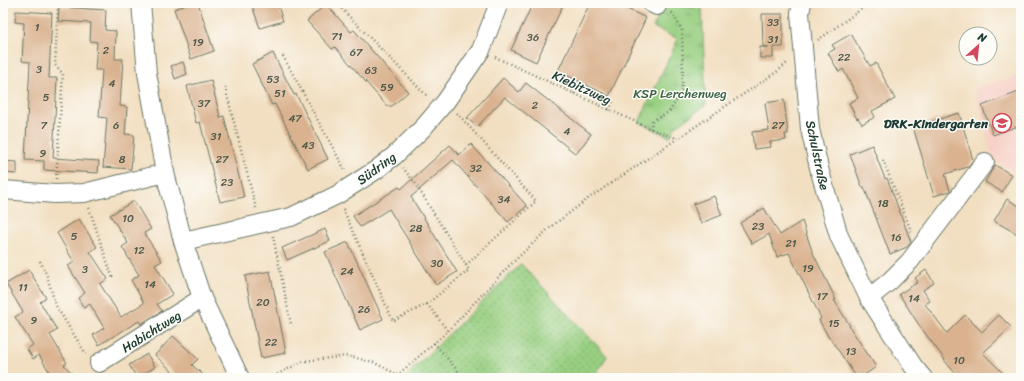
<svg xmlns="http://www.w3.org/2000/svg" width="1024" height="381" font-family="Sriracha,sans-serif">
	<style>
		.built { fill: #f7d1c7 }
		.park { fill: url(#park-tufts); stroke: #5c865a }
		.garden { fill: url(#garden-dots); stroke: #5c865a }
		.building { fill: #dab28f }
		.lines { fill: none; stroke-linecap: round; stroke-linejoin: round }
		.minor-casing { stroke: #697665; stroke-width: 20 }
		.path { stroke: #697665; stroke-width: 2.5; stroke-dasharray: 1 3; stroke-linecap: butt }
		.minor { stroke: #fff; stroke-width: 18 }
		.labels { text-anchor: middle; stroke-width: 3; stroke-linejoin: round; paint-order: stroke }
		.number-label { font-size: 11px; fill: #4e5a4b }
		.street-label { font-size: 13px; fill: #1f3d34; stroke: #fdfcf7 }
		.park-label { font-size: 13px; fill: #3d6247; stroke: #fdfcf7 }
		.poi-label { font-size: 13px; font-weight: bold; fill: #1f3d34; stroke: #fdfcf7; text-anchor: end }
	</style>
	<defs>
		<pattern id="park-tufts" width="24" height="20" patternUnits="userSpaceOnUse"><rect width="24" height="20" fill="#98cf81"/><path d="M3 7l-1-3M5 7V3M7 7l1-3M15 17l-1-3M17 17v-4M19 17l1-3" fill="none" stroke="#7ba96a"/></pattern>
		<pattern id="garden-dots" width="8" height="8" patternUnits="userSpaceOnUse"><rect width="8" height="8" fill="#98cf81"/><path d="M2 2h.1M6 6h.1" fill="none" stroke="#7ba96a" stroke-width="1.8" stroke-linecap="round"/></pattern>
	</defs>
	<rect width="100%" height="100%" fill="#fdfcf7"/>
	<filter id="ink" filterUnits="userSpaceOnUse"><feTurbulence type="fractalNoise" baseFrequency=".025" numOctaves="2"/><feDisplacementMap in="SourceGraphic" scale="8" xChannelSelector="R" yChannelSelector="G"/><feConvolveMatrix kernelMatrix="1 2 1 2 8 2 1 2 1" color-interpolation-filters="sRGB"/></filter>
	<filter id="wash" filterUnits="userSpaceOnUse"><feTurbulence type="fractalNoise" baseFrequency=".012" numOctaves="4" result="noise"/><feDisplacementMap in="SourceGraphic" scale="16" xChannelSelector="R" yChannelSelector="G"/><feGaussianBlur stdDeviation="0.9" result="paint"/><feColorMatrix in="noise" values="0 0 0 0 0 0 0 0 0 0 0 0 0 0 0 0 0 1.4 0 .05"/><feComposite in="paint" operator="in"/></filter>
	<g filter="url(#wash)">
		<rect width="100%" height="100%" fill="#f2dfc1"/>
		<path class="built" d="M1021 76V176L993 160 974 87Z"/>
		<path class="park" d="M664 4 702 9 706 105 675 127 670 137 639 122 678 39 653 27Z"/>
		<path class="garden" d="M521 264 607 356 594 378H404Z"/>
		<g id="blocks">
			<g class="building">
				<path d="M192 3H198L214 51 191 59 174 9Z"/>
				<path d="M251 3H277L283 21 260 28Z"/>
				<path d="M533 3H564L536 62 511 50Z"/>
				<path d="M590 3H615L646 18 609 96 558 71Z"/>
				<path d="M326 4 351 32 354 30 408 92 392 106H387L335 47 332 49 307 21Z"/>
				<path d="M59 7 106 10 105 30 116 31 115 59H123L120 106 127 107 125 134 134 135 131 169 103 167 107 118 99 117 102 70H95L97 42 90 41 91 23 58 21Z"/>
				<path d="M16 11 52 13 49 78H57L53 158 99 161 98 173 44 170V161L25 160 30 62 22 61 24 23 15 22Z"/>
				<path d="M762 14H783V47H773V58H760V47H769H763Z"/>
				<path d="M851 34 870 66 876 63 895 99 872 111 875 117 862 124 858 118 857 119 849 103 858 98 843 69 839 72 828 53 835 49 832 45Z"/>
				<path d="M273 53 294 95 296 94 328 159 308 169 275 104 272 105 252 64Z"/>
				<path d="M183 62 187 74 175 79 171 66Z"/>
				<path d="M503 78 519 92 526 83 591 134 576 154 505 97 477 127 467 118Z"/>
				<path d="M211 80 220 117 224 116 244 197 220 202 200 122 196 123 187 86Z"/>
				<path d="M1021 91V125L993 135 982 106Z"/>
				<path d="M784 100 788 134H785L786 140 770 142 771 147 754 149 752 132 769 130 765 103Z"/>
				<path d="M959 113 973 160 968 167 945 174 950 191 934 196 913 127Z"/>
				<path d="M471 144 527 206 508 222 453 160 411 197 457 272 436 285 389 209 360 227 353 216 399 187 401 189 450 145 459 155Z"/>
				<path d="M872 145 885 179 887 178 911 242 907 247 890 254 864 187H862L850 154Z"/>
				<path d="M3 161 17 162V174L3 173Z"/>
				<path d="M995 165 1012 175 1002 192 985 182Z"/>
				<path d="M714 196 722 215 701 223 693 204Z"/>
				<path d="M1007 199 1021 207V236L994 221Z"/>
				<path d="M134 201 151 229 144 233 162 261 155 265 173 294 157 304 162 311 141 324 139 321 99 345 93 335 104 328 90 304 84 308 78 298 85 293 68 266 74 262 57 233 79 219 97 247 90 252 108 279 100 284 121 317 144 303 131 280 139 275 122 247 128 243 110 215Z"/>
				<path d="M764 208 780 235 802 221 812 251 836 300H834L850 326H849L876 367 860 378H857L830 338H829L819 320 821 318 789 253 777 257 769 234 752 244 740 223Z"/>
				<path d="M325 229 330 241 287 260 282 248Z"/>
				<path d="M348 242 383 319 360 330 325 252Z"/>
				<path d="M29 270 46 298 40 302 57 330 50 335 67 363 64 365 77 378H53L39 355 33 359 27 349 33 345 15 317 23 312 6 284Z"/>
				<path d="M926 270 934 283 923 290 930 301 925 304 947 333 965 315 982 332 999 315 1011 327 983 353 1008 378H959L944 360H945L919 325 899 294 918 282 915 278Z"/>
				<path d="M270 271 286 353 261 358 245 276Z"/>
				<path d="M173 336 198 359 192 365 207 378H179L155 355Z"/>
				<path d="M147 354 155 367 137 378 129 365Z"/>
			</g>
		</g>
	</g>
	<g filter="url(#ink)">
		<use href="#blocks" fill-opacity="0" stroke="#697665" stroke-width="1"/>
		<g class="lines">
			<g class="minor-casing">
				<g id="minor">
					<path d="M141 3 147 73 165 173 183 241 202 298 240 378"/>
					<path d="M651 3 657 6"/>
					<path d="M802 3 800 13 810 129 820 172 839 236 869 298 913 366 923 378"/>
					<path d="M3 190 55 194 84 193 165 173"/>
					<path d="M183 241 291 217 337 195 376 170 394 156 423 128 446 101 481 50 499 3"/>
					<path d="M869 298 890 281 910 261 985 162"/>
					<path d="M99 363 202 298"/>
				</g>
			</g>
			<g class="path">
				<path d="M336 3 428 97"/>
				<path d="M818 40 870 3"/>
				<path d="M283 56 346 172"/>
				<path d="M495 57 651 129 676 138"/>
				<path d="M225 87 256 208"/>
				<path d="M574 94 579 84"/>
				<path d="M609 110 614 99"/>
				<path d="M457 113 536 201 466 265"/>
				<path d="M651 129 652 121 669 112 681 93 683 73 682 30 672 13H670"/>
				<path d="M883 160 912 233"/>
				<path d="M56 179 63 74 55 65 58 3"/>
				<path d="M89 208 113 279"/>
				<path d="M343 209 393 321 427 304 469 270 415 183 403 168"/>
				<path d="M273 236 291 324"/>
				<path d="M40 261 47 276 56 306 86 354"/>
				<path d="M427 304 448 331"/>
				<path d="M434 343 464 378"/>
				<path d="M270 378 304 361 347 356 373 362 398 375"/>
				<path d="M394 378 448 331 509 266 547 230 589 198 778 71 787 63"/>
			</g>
			<use href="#minor" class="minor"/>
		</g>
	</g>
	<defs>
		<g id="school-ring" transform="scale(1)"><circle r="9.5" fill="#fdfcf7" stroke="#d1495b" stroke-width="1.5"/><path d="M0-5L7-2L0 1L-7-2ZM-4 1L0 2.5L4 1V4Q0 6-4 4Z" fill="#d1495b"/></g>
	</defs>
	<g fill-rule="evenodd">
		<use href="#school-ring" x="1002" y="123"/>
	</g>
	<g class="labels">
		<g class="number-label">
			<text x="773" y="26">33</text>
			<text x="37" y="31">1</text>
			<text x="337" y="40">71</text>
			<text x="533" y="41">36</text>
			<text x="773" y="43">31</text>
			<text x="198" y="46">19</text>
			<text x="106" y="54">2</text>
			<text x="356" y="56">67</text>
			<text x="844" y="61">22</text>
			<text x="39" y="73">3</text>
			<text x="371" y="74">63</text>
			<text x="273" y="83">53</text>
			<text x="112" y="87">4</text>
			<text x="387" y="91">59</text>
			<text x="280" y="97">51</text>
			<text x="46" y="101">5</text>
			<text x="204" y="107">37</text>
			<text x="535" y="109">2</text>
			<text x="295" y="122">47</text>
			<text x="44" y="129">7</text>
			<text x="116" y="129">6</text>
			<text x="778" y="129">27</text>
			<text x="567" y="135">4</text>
			<text x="216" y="140">31</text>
			<text x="308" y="149">43</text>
			<text x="43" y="157">9</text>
			<text x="122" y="163">8</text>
			<text x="222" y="163">27</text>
			<text x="476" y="172">32</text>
			<text x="227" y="186">23</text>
			<text x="504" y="203">34</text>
			<text x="883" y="207">18</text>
			<text x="128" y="222">10</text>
			<text x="758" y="230">23</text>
			<text x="416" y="232">28</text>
			<text x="74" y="240">5</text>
			<text x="896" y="241">16</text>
			<text x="791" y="247">21</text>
			<text x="139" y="254">12</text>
			<text x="437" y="267">30</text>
			<text x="808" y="272">19</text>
			<text x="85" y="273">3</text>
			<text x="347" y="275">24</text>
			<text x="150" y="288">14</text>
			<text x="23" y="291">11</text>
			<text x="822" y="300">17</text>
			<text x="914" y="302">14</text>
			<text x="263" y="306">20</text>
			<text x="364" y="313">26</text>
			<text x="34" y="324">9</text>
			<text x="834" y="327">15</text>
			<text x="271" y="346">22</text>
			<text x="851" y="355">13</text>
			<text x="959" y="364">10</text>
		</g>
		<g class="street-label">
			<text transform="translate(582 87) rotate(25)" y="5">Kiebitzweg</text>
			<text transform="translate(818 155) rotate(78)" y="5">Schulstraße</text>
			<text transform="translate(376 168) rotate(-36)" y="5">Südring</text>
			<text transform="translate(151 331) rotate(-32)" y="5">Habichtweg</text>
		</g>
		<g class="park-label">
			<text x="680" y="98">KSP Lerchenweg</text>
		</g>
		<g class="poi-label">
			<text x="988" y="128">DRK-Kindergarten</text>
		</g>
	</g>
	<rect width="1024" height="381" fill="none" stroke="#fdfcf7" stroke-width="16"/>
	<g transform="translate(978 46) rotate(27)"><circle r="19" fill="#fdfcf7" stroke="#a4b0a9"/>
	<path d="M0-3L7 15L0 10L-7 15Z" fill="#d1495b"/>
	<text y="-6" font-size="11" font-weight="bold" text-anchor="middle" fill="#1f3d34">N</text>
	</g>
</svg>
